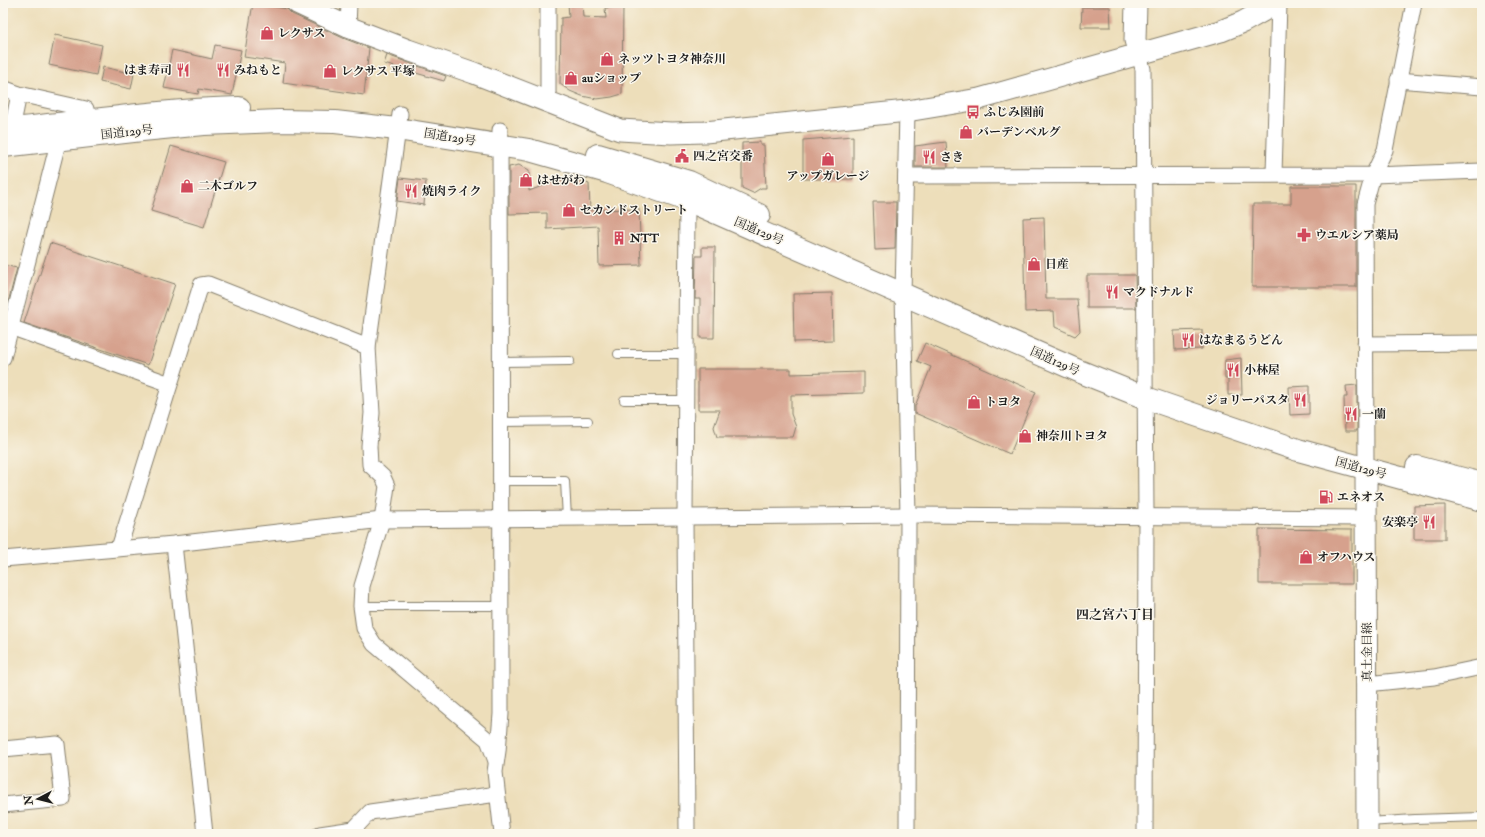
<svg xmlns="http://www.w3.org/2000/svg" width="1485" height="837" font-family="'IM FELL Double Pica','Noto Serif JP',serif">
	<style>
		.building { fill: #d6a18d }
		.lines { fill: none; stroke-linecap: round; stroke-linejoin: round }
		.lane-casing { stroke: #847d6b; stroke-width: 10 }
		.street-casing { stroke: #847d6b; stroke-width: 17 }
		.secondary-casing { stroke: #847d6b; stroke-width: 23 }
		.highway-casing { stroke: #847d6b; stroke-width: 24 }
		.lane { stroke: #fff; stroke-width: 8 }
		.street { stroke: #fff; stroke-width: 15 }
		.secondary { stroke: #fff; stroke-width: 21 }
		.highway { stroke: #fff; stroke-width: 22 }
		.labels { text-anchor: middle; stroke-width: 3; stroke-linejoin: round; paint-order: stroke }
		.poi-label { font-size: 12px; font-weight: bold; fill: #1c1c1c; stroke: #fbf7ec; text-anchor: start }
		.street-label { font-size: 12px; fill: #1c1c1c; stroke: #fbf7ec }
		.neighbourhood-label { font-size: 13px; font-weight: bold; fill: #1c1c1c; stroke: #fbf7ec }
	</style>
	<rect width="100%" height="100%" fill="#fbf7ec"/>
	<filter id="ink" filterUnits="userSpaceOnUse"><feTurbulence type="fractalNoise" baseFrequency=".025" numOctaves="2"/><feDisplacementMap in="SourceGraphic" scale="8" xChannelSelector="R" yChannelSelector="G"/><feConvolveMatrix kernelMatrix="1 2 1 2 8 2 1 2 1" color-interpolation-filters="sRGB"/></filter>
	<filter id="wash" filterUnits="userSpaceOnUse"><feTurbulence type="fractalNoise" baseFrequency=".012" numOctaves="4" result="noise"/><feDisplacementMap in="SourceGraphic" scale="16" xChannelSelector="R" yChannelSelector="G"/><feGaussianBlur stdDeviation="0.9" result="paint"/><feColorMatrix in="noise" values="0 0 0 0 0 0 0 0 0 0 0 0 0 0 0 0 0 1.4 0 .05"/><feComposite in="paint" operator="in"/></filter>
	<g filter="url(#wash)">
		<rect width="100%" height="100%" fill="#eddeba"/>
		<g id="blocks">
			<g class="building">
				<path d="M253 3 287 9 292 14 343 38 369 48 364 95 283 83 285 63 244 57Z"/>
				<path d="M568 3H582L583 17 606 18 605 8 623 7 622 94 612 97 597 99 582 96 570 91 560 84 561 18 569 17Z"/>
				<path d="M1082 7H1110L1111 27H1081Z"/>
				<path d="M55 35 102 45 96 75 49 65Z"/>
				<path d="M215 45 241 50 232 95 199 89 198 94 164 88 172 50 212 59Z"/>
				<path d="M387 55 446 76 444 81 384 64Z"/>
				<path d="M103 67 134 74 131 89 100 82Z"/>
				<path d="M853 136V179H803V140Z"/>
				<path d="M760 142V145H764L766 188H761L753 193 742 188V143Z"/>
				<path d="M946 142 948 167H915V146Z"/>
				<path d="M171 146 224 162 204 227 151 211Z"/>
				<path d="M519 165 529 171V191L558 180 575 179 589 184 590 210 639 209 641 265 599 266 598 226 547 229V213L509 214V167Z"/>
				<path d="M400 178 426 181 424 205 397 201Z"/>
				<path d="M1291 186H1356V287H1252L1253 204H1291Z"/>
				<path d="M873 202H896L895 249 875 250Z"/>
				<path d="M1044 217 1046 299H1077L1080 331 1075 336 1055 327 1054 311 1025 312 1023 218Z"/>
				<path d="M50 243 175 284 148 365 24 323Z"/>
				<path d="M702 247H715L714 338H700V299H695L696 256H702Z"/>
				<path d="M3 265 17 268 3 322Z"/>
				<path d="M1087 275H1135L1136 308H1087Z"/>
				<path d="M832 293 833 341 794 342 793 294Z"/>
				<path d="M1202 330V349L1175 350 1174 331Z"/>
				<path d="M925 343 1036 392 1010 454 915 413V406L931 367 917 361Z"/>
				<path d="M1241 358 1242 395H1228V379H1225V360Z"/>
				<path d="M698 369H791V374L864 372V393L791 395V414L796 427 793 437H717L714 427 720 410H698Z"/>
				<path d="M1357 385V431H1345L1344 397H1347L1346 386Z"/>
				<path d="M1309 386V414L1290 415 1289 387Z"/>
				<path d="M1445 505V539H1414V506Z"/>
				<path d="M1259 529 1352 530V584H1259Z"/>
			</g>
		</g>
	</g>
	<g filter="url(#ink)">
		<use href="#blocks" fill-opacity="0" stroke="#847d6b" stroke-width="1"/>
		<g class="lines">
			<g class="lane-casing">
				<g id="lane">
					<path d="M618 354H686"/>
					<path d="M501 362 570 361"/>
					<path d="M624 400H686"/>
					<path d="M501 422 588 421"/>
					<path d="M501 481H565L567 518"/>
					<path d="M361 606H501"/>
					<path d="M1368 822 1415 819 1482 817"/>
				</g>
			</g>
			<g class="street-casing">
				<g id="street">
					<path d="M548 3V101"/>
					<path d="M348 27 349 3"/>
					<path d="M1139 55 1143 69 1146 516 1145 834"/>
					<path d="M1398 80 1482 87"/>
					<path d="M3 88 19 94 86 109 88 120"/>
					<path d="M12 129 19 94"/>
					<path d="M500 130 501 714 498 751 495 772 502 834"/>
					<path d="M1274 174 1279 3"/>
					<path d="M906 176 1373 175 1482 171"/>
					<path d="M687 200 685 517 687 834"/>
					<path d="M10 327 170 384"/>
					<path d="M1365 344 1482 343"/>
					<path d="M368 347 400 114"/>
					<path d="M3 358 59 139"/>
					<path d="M1366 469 1365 204 1373 175 1385 150 1414 3"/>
					<path d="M174 544 205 834"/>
					<path d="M119 548 201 285 208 284 368 347 372 413 369 446 370 465 383 477 387 486 382 520 362 586 361 606 364 628 374 644 488 740 496 761"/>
					<path d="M3 559 174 544 382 520 908 515 1367 518"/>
					<path d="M1367 684 1434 677 1482 667"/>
					<path d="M3 749 57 744 63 799 3 805"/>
					<path d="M320 834 354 829 370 812 497 794"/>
					<path d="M907 834 908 515 903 294 907 111"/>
				</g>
			</g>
			<g class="secondary-casing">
				<g id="secondary">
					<path d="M297 3 348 27 408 50 474 73 620 130 671 133 705 132 907 111 979 99 1221 31 1243 22 1277 3"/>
					<path d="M1136 3 1135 40 1139 55"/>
					<path d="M1366 469 1367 834"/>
				</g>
			</g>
			<g class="highway-casing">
				<g id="highway">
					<path d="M3 130C81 122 160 110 239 108"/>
					<path d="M3 146 142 130 204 124 279 121 335 122 397 129 529 150 607 172 687 200 1081 372 1146 398 1298 450 1482 500"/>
					<path d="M598 155 689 182 759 215"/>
					<path d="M1417 467 1482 484"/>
				</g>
			</g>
			<use href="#lane" class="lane"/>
			<use href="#street" class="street"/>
			<use href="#secondary" class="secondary"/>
			<use href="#highway" class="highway"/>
		</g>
	</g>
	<defs>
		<g id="shop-bare" transform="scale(1.08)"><path d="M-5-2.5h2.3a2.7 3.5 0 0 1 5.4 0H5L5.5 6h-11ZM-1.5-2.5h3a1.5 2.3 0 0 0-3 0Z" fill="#d1495b" stroke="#fbf7ec" stroke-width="2.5" paint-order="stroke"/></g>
		<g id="restaurant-bare" transform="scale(1.08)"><path d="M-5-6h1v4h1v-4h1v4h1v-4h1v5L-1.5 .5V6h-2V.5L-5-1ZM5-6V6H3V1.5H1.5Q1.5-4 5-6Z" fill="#d1495b" stroke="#fbf7ec" stroke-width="2.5" paint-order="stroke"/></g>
		<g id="bus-bare" transform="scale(1.08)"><path d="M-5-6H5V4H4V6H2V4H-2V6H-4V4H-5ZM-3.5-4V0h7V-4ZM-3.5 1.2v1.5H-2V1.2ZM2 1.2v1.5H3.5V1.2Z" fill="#d1495b" stroke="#fbf7ec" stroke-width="2.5" paint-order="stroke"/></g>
		<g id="civic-bare" transform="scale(1.08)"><path d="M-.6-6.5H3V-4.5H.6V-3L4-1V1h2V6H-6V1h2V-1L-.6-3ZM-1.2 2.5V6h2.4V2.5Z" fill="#d1495b" stroke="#fbf7ec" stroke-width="2.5" paint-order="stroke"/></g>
		<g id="pharmacy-bare" transform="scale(1.08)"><path d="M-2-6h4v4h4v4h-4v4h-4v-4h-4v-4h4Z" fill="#d1495b" stroke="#fbf7ec" stroke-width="2.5" paint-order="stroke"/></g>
		<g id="building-bare" transform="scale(1.08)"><path d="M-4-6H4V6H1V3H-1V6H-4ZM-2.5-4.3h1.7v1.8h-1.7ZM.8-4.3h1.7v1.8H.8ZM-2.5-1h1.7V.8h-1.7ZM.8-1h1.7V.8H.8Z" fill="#d1495b" stroke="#fbf7ec" stroke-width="2.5" paint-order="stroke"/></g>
		<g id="fuel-bare" transform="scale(1.08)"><path d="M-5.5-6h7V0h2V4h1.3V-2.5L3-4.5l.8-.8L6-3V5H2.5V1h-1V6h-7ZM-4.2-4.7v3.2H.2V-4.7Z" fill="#d1495b" stroke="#fbf7ec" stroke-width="2.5" paint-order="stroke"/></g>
	</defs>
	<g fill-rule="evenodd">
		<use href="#shop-bare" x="267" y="33"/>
		<use href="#shop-bare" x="607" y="59"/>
		<use href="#restaurant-bare" x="183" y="70"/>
		<use href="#restaurant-bare" x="223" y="70"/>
		<use href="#shop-bare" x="330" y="71"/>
		<use href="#shop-bare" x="571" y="78"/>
		<use href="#bus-bare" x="973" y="112"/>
		<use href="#shop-bare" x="966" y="132"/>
		<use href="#civic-bare" x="682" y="156"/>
		<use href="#restaurant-bare" x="929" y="157"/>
		<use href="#shop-bare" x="828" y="159"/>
		<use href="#shop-bare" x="526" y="180"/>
		<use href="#shop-bare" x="187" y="186"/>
		<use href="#restaurant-bare" x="411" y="191"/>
		<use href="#shop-bare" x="569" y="210"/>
		<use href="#pharmacy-bare" x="1304" y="235"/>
		<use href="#building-bare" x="619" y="238"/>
		<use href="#shop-bare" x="1034" y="264"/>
		<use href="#restaurant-bare" x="1112" y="292"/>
		<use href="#restaurant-bare" x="1188" y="340"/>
		<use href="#restaurant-bare" x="1233" y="370"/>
		<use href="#restaurant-bare" x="1300" y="400"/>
		<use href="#shop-bare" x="974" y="402"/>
		<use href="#restaurant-bare" x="1351" y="414"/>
		<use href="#shop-bare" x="1025" y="436"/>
		<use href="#fuel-bare" x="1326" y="497"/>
		<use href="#restaurant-bare" x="1429" y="522"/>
		<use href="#shop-bare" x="1306" y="557"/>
	</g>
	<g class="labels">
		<g class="poi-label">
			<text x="278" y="37">レクサス</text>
			<text x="618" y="63">ネッツトヨタ神奈川</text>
			<text x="172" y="74" text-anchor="end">はま寿司</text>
			<text x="234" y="74">みねもと</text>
			<text x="341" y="75">レクサス 平塚</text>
			<text x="582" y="82">auショップ</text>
			<text x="984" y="116">ふじみ園前</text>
			<text x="977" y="136">バーデンベルグ</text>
			<text x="693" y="160">四之宮交番</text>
			<text x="940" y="161">さき</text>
			<text x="828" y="180" text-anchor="middle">アップガレージ</text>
			<text x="537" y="184">はせがわ</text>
			<text x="198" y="190">二木ゴルフ</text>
			<text x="422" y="195">焼肉ライク</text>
			<text x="580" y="214">セカンドストリート</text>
			<text x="1315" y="239">ウエルシア薬局</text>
			<text x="630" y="242">NTT</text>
			<text x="1045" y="268">日産</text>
			<text x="1123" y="296">マクドナルド</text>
			<text x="1199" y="344">はなまるうどん</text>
			<text x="1244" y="374">小林屋</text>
			<text x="1289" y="404" text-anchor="end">ジョリーパスタ</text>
			<text x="985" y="406">トヨタ</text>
			<text x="1362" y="418">一蘭</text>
			<text x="1036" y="440">神奈川トヨタ</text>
			<text x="1337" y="501">エネオス</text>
			<text x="1418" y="526" text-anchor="end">安楽亭</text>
			<text x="1317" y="561">オフハウス</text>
		</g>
		<g class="street-label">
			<text transform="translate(127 132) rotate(-6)" y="4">国道129号</text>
			<text transform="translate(450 137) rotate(9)" y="4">国道129号</text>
			<text transform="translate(759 231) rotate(23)" y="4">国道129号</text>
			<text transform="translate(1055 361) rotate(24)" y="4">国道129号</text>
			<text transform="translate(1361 468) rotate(15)" y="4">国道129号</text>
			<text transform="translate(1367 652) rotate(-90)" y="4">真土金目線</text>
		</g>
		<g class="neighbourhood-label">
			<text x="1115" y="619">四之宮六丁目</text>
		</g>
	</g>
	<rect width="1485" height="837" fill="none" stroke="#fbf7ec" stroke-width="16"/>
	<g transform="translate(38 799) rotate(263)" stroke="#fbf7ec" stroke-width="3" paint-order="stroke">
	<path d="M0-3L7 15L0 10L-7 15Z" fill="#1c1c1c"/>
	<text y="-6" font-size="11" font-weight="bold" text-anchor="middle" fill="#1c1c1c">N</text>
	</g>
</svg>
